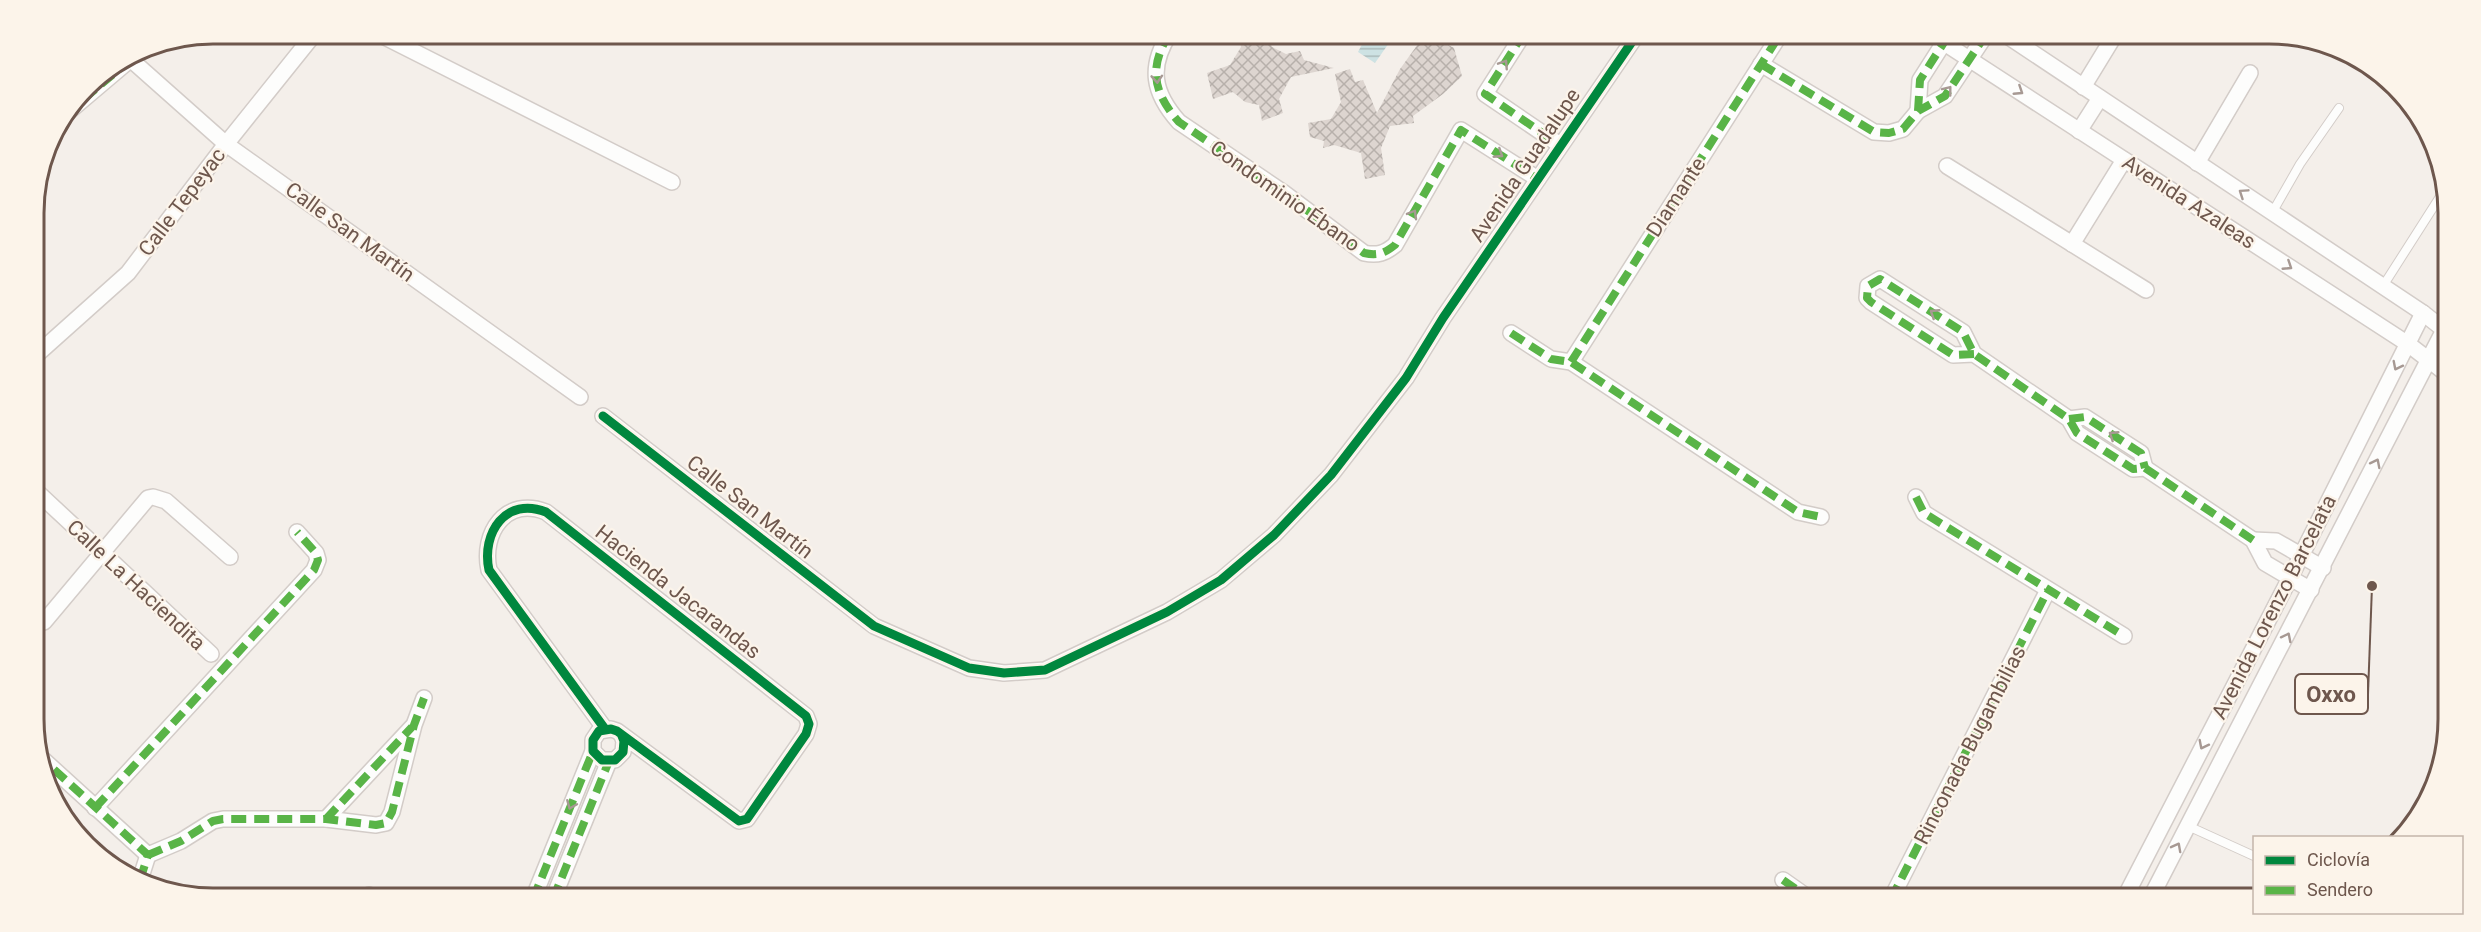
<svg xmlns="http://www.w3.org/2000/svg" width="2481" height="932" font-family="Roboto,sans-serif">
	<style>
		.water { fill: url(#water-rules) }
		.building { fill: url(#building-cross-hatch) }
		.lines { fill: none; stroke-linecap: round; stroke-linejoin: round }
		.lane-casing { stroke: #d3ccc8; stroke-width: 10 }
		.street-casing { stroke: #d3ccc8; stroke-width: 18 }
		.lane { stroke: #fdfdfc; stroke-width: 8 }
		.street { stroke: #fdfdfc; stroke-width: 15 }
		.quiet { stroke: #59b447; stroke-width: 8; stroke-dasharray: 15 8; stroke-linecap: butt }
		.cycleway-casing { stroke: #fcf4ea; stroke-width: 13 }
		.cycleway { stroke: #00873e; stroke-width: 9 }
		.oneway { stroke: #a79993 }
		.labels { text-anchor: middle; stroke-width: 4.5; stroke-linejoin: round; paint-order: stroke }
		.street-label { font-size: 21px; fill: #6e574d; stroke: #fcf4ea }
		.rim { fill: none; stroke: #6e574d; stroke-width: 3 }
		.leader { fill: none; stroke: #6e574d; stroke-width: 2 }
		.callout-dot { fill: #6e574d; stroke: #fcf4ea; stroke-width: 2 }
		.callout { fill: #fcf4ea; stroke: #6e574d; stroke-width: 2 }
		.callout-label { font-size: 22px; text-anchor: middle; font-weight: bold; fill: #6e574d }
	</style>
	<defs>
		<pattern id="water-rules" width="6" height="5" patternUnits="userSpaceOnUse" patternTransform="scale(1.5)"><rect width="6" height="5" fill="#cde2e3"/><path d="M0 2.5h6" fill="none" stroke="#abbaba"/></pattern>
		<pattern id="building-cross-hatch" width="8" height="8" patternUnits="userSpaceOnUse" patternTransform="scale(1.5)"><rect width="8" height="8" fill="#ddd5d0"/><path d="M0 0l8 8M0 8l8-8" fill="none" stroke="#b7b0ab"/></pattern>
	</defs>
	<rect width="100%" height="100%" fill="#f4efea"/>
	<path class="water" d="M1368 33H1396L1375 63 1358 52Z"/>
	<g class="building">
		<path d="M1239 33H1267L1272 47 1286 54 1300 51 1304 60 1334 68 1291 77 1279 99 1283 113 1262 121 1259 105 1245 102 1233 92 1213 99 1207 73 1230 65 1241 47Z"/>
		<path d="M1426 33 1454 48 1462 76 1443 94 1413 116 1414 123 1390 126 1381 148 1385 175 1365 179 1361 153 1334 145 1323 148 1324 141 1310 137 1308 123 1331 119 1341 102 1335 74 1350 69 1355 82 1363 80 1377 113 1400 69Z"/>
	</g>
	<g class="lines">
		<g class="lane-casing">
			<g id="lane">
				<path d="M2272 213 2300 164 2339 108"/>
				<path d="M2383 286 2443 192"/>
				<path d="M2188 826 2254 856"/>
			</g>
		</g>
		<g class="street-casing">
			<g id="street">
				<path d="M377 33 672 182"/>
				<path d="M1170 33C1148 67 1153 93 1179 122L1284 193 1364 253C1378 256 1385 253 1395 245L1461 130 1538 179"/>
				<path d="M1524 33 1485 94 1560 145"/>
				<path d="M1929 33 2408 344 2447 374"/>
				<path d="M2003 33 2423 313 2447 332"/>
				<path d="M128 57 226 144 580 397"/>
				<path d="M1761 64 1874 132 1889 133 1903 129 1918 111 1945 96 1987 33"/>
				<path d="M2083 87 2116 33"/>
				<path d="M1918 111 1920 80 1950 33"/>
				<path d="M66 114 131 59"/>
				<path d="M2079 131 2100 98"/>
				<path d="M2197 163 2250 73"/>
				<path d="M1947 166 2146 290"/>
				<path d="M2072 244 2124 160"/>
				<path d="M1511 333 1551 359 1571 362 1798 512 1821 517"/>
				<path d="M1974 354 1953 355 1871 302 1867 298 1868 286 1880 279 1963 332 1974 354 2069 419 2077 433 2133 469 2145 468 2253 540 2265 563 2311 590"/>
				<path d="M34 357 128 273 226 144 315 33"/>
				<path d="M1571 362 1781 33"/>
				<path d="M603 416 874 626 969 668 1004 673 1045 670 1167 612 1221 580 1274 535 1331 475 1406 378 1443 318 1638 33"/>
				<path d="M2069 419 2085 417 2141 453 2145 468"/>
				<path d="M35 490 211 654"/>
				<path d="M1916 497 1924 513 2124 636"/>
				<path d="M2253 540 2276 541 2323 568"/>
				<path d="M44 622 148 498 153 497 166 501 230 557"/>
				<path d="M605 729 489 570C481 533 506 496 546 512L806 716 809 724 806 734 747 819 739 821 617 731 611 729 599 731 593 740V751L602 760H615L623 752 624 741 622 736"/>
				<path d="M37 754 148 855"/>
				<path d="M95 808 314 570 318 560 316 553 297 532"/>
				<path d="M326 819 412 727"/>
				<path d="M148 855 181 841 213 821 223 819H326L376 825 386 823 392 812 414 725 424 698"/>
				<path d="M140 880 148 855"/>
				<path d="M1783 880 1810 899"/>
				<path d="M367 899 369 895"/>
				<path d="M533 899 593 751"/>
				<path d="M553 899 609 761"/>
				<path d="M1891 899 2048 590"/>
				<path d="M2124 899 2290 578 2423 313"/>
				<path d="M2150 899 2444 330"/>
			</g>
		</g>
		<use href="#lane" class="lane"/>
		<use href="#street" class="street"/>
		<g class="quiet">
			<path d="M1170 33C1148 67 1153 93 1179 122L1284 193 1364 253C1378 256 1385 253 1395 245L1461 130 1538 179"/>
			<path d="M1524 33 1485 94 1560 145"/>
			<path d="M1761 64 1874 132 1889 133 1903 129 1918 111 1945 96 1987 33"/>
			<path d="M1918 111 1920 80 1950 33"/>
			<path d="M66 114 131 59"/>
			<path d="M1511 333 1551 359 1571 362 1798 512 1821 517"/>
			<path d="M1974 354 1953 355 1871 302 1867 298 1868 286 1880 279 1963 332 1974 354 2069 419 2077 433 2133 469 2145 468 2253 540"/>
			<path d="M1571 362 1781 33"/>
			<path d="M2069 419 2085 417 2141 453 2145 468"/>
			<path d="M1916 497 1924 513 2124 636"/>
			<path d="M37 754 148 855"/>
			<path d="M95 808 314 570 318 560 316 553 297 532"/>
			<path d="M326 819 412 727"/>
			<path d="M148 855 181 841 213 821 223 819H326L376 825 386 823 392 812 414 725 424 698"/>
			<path d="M140 880 148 855"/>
			<path d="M1783 880 1810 899"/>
			<path d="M367 899 369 895"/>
			<path d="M533 899 593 751"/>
			<path d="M553 899 609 761"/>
			<path d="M1891 899 2048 590"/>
		</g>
		<g class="cycleway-casing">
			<g id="cycleway">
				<path d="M603 416 874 626 969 668 1004 673 1045 670 1167 612 1221 580 1274 535 1331 475 1406 378 1443 318 1638 33"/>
				<path d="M605 729 489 570C481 533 506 496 546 512L806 716 809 724 806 734 747 819 739 821 617 731 611 729 599 731 593 740V751L602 760H615L623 752 624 741 622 736"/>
			</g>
		</g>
		<use href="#cycleway" class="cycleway"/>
	</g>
	<defs><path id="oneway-chevron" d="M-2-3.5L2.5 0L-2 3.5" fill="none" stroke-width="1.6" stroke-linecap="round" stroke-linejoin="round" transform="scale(1.5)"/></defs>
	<g class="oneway">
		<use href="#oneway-chevron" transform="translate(1504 64) rotate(-57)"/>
		<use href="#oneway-chevron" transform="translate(1157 79) rotate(86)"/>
		<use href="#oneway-chevron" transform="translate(1948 90) rotate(-52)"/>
		<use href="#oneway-chevron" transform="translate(2019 91) rotate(33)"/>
		<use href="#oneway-chevron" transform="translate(1499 154) rotate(33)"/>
		<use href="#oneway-chevron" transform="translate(2243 193) rotate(-146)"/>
		<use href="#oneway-chevron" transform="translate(1413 214) rotate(-60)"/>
		<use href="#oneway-chevron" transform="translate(2288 266) rotate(33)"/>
		<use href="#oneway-chevron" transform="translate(1934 313) rotate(-147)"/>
		<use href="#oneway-chevron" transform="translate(2397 366) rotate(117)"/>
		<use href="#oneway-chevron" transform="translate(2113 435) rotate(-147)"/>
		<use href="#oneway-chevron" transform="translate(2376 463) rotate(-63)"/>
		<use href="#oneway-chevron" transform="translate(2287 637) rotate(-63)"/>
		<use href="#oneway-chevron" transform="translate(2203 745) rotate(117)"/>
		<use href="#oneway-chevron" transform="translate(571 805) rotate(112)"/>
		<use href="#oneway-chevron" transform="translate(2177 847) rotate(-62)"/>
	</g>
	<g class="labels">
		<g class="street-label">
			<text transform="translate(1525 165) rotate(-56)" y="7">Avenida Guadalupe</text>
			<text transform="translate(1285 196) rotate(35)" y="7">Condominio Ébano</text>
			<text transform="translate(1676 197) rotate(-57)" y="7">Diamante</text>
			<text transform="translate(182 202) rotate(-53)" y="7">Calle Tepeyac</text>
			<text transform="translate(2189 202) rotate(33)" y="7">Avenida Azaleas</text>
			<text transform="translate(350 232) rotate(36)" y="7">Calle San Martín</text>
			<text transform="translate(750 507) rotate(38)" y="7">Calle San Martín</text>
			<text transform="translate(136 585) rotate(43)" y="7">Calle La Haciendita</text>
			<text transform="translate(678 592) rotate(38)" y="7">Hacienda Jacarandas</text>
			<text transform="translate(2274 607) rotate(-63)" y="7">Avenida Lorenzo Barcelata</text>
			<text transform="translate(1970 745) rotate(-63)" y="7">Rinconada Bugambilias</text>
		</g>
	</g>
	<path d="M0 0H2481V932H0ZM213 44H2269A169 169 0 0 1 2438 213V719A169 169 0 0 1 2269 888H213A169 169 0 0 1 44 719V213A169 169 0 0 1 213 44Z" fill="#fcf4ea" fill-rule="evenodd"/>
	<path class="rim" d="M213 44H2269A169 169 0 0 1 2438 213V719A169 169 0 0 1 2269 888H213A169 169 0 0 1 44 719V213A169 169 0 0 1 213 44Z"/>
	<path class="leader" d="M2372 586L2368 694"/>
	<circle class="callout-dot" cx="2372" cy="586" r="6"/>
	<rect class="callout" x="2295" y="674" width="73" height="40" rx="6"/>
	<g class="callout-label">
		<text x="2331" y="702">Oxxo</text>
	</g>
	<rect x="2253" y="836" width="210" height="78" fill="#fcf4ea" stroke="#c3b5ab" stroke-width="1.5"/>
	<rect x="2265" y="856" width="30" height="9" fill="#00873e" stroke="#c3b5ab" stroke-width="1.5"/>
	<text x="2307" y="866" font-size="18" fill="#6e574d">Ciclovía</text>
	<rect x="2265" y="886" width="30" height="9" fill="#59b447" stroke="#c3b5ab" stroke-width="1.5"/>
	<text x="2307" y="896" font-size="18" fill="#6e574d">Sendero</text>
</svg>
